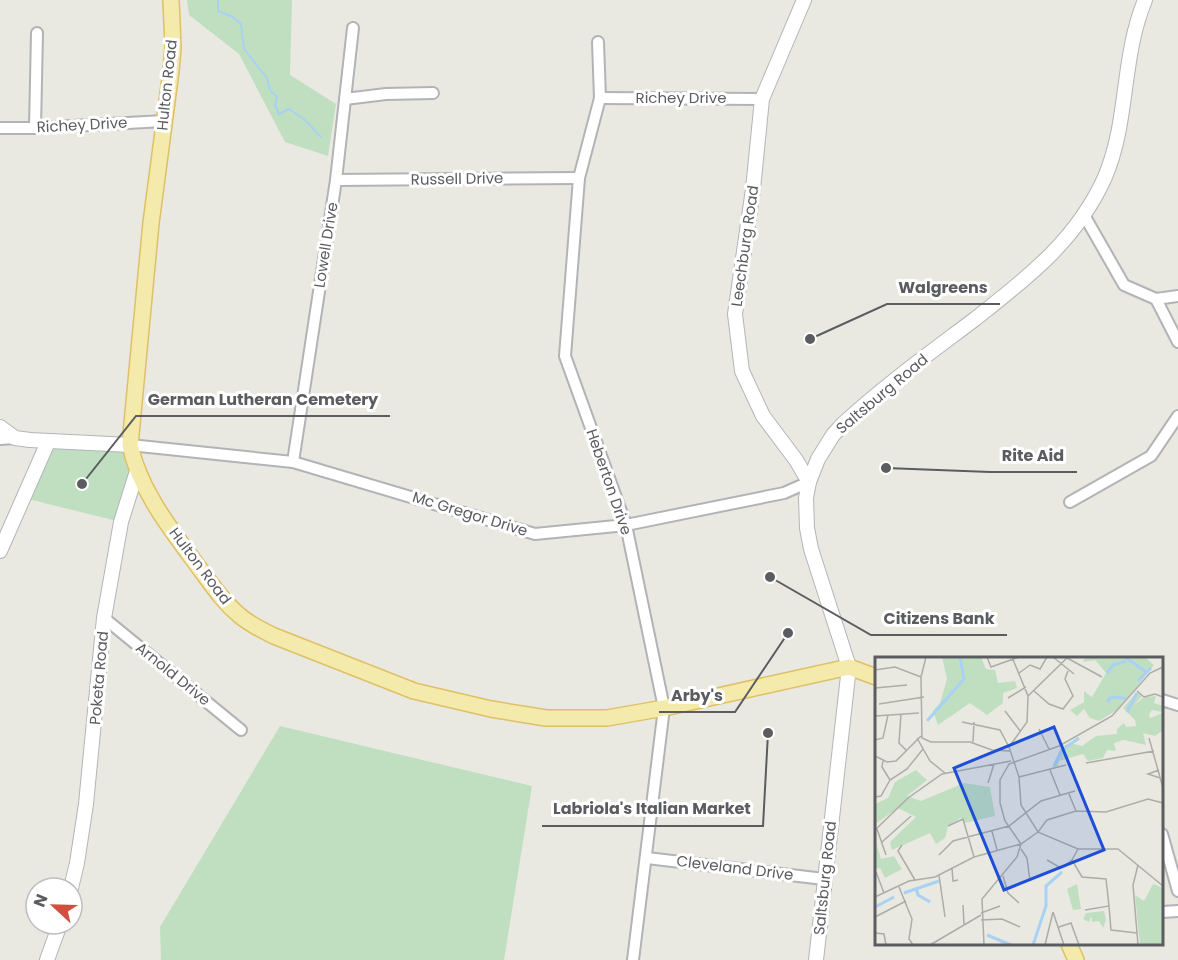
<svg xmlns="http://www.w3.org/2000/svg" width="1178" height="960" font-family="Poppins,sans-serif">
	<style>
		.green { fill: #c0dfc1 }
		.lines { fill: none; stroke-linecap: round; stroke-linejoin: round }
		.stream { stroke: #a8d1f3; stroke-width: 2 }
		.street-casing { stroke: #b1b3b7; stroke-width: 14 }
		.secondary-casing { stroke: #b3b5ba; stroke-width: 16 }
		.primary-casing { stroke: #dec066; stroke-width: 18 }
		.street { stroke: #fff; stroke-width: 10 }
		.secondary { stroke: #fff; stroke-width: 14 }
		.primary { stroke: #f4eaac; stroke-width: 15 }
		.labels { text-anchor: middle; stroke-width: 6; stroke-linejoin: round; paint-order: stroke }
		.street-label { font-size: 15px; fill: #5a5c60; stroke: #fff }
		.inset-river { fill: none; stroke: #a8d1f3; stroke-width: 3 }
		.inset-road { fill: none; stroke: #acada9; stroke-width: 1.5 }
		.view { fill: #1d4ed8; fill-opacity: 0.15; stroke: #1d4ed8; stroke-width: 3 }
		.inset-edge { fill: none; stroke: #5a5c60; stroke-width: 3 }
		.leader { fill: none; stroke: #5a5c60; stroke-width: 2 }
		.callout-dot { fill: #5a5c60; stroke: #fff; stroke-width: 2 }
		.callout-label { font-size: 16px; text-anchor: middle; font-weight: bold; fill: #5a5c60; stroke: #fff; stroke-width: 6; stroke-linejoin: round; paint-order: stroke }
	</style>
	<rect width="100%" height="100%" fill="#eae9e1"/>
	<g class="green">
		<path d="M187 0H292L290 75 336 104 328 156 285 142 239 54 189 15Z"/>
		<path d="M48 442 130 445 132 457 121 522 24 498Z"/>
		<path d="M280 726 532 786 504 960H161L160 927Z"/>
	</g>
	<g class="lines">
		<path class="stream" d="M218 0V11L233 17 241 24 244 49 267 78 270 90 277 97 275 105 279 114 289 109 305 120 321 137"/>
		<g class="street-casing">
			<g id="street">
				<path d="M598 42 600 98 579 178 565 356 626 525 664 708 633 960"/>
				<path d="M600 98 762 99"/>
				<path d="M345 99 386 94 433 93"/>
				<path d="M0 128H35L164 121"/>
				<path d="M35 128 37 33"/>
				<path d="M336 180 579 178"/>
				<path d="M1084 215 1124 285 1156 299 1178 296"/>
				<path d="M1156 299 1178 342"/>
				<path d="M0 439 15 438"/>
				<path d="M130 445 293 462 535 534 626 525 784 493 809 482"/>
				<path d="M293 462 336 180 353 28"/>
				<path d="M1070 502 1151 456 1178 416"/>
				<path d="M104 618 241 730"/>
				<path d="M1162 700 1178 705"/>
				<path d="M1162 834 1178 891"/>
				<path d="M647 858 824 879"/>
				<path d="M1162 912 1178 911"/>
			</g>
		</g>
		<g class="secondary-casing">
			<g id="secondary">
				<path d="M804 0 762 99 753 189 735 314 742 371 763 416 796 460 809 482"/>
				<path d="M0 427 15 438 30 440 130 445"/>
				<path d="M0 551 48 442"/>
				<path d="M71 888 77 863 86 804 104 618 121 522 137 471"/>
				<path d="M47 960 60 924"/>
				<path d="M816 960 849 667 811 549 807 528 806 498 809 482 818 459 833 435 843 424C884 386 930 353 975 319 1027 278 1077 240 1105 177 1129 121 1121 58 1145 0"/>
			</g>
		</g>
		<g class="primary-casing">
			<g id="primary">
				<path d="M171 0 173 47 171 71 151 223 130 445C140 492 173 532 200 569 212 585 223 602 239 615 249 624 262 630 274 636L414 691 491 709 546 718H607L664 708 849 667 876 677"/>
				<path d="M1069 944 1076 960"/>
			</g>
		</g>
		<use href="#street" class="street"/>
		<use href="#secondary" class="secondary"/>
		<use href="#primary" class="primary"/>
	</g>
	<g class="labels">
		<g class="street-label">
			<text transform="translate(167 85) rotate(-84)" y="5">Hulton Road</text>
			<text x="681" y="103">Richey Drive</text>
			<text transform="translate(82 125) rotate(-3)" y="5">Richey Drive</text>
			<text transform="translate(457 179) rotate(-1)" y="5">Russell Drive</text>
			<text transform="translate(326 245) rotate(-81)" y="5">Lowell Drive</text>
			<text transform="translate(745 246) rotate(-82)" y="5">Leechburg Road</text>
			<text transform="translate(882 394) rotate(-40)" y="5">Saltsburg Road</text>
			<text transform="translate(609 482) rotate(71)" y="5">Heberton Drive</text>
			<text transform="translate(470 514) rotate(17)" y="5">Mc Gregor Drive</text>
			<text transform="translate(200 566) rotate(53)" y="5">Hulton Road</text>
			<text transform="translate(173 674) rotate(39)" y="5">Arnold Drive</text>
			<text transform="translate(99 678) rotate(-85)" y="5">Poketa Road</text>
			<text transform="translate(735 868) rotate(7)" y="5">Cleveland Drive</text>
			<text transform="translate(825 878) rotate(-84)" y="5">Saltsburg Road</text>
		</g>
	</g>
	<g transform="translate(875 657)">
		<rect width="288" height="288" fill="#eae9e1"/>
		<path d="M67 0H106L111 12 120 13 123 26 140 24 142 31 128 36V46L112 58 95 46 63 68 58 54 65 46 72 22ZM210 0H270L279 8 245 51 224 64 215 61 209 52 202 59 195 53 209 45V34L217 40 231 16 220 3 208 5ZM262 35 267 39 259 48 269 40 281 39 279 46 288 49V55L277 53 274 58 275 61 288 56 287 74 280 79 268 76 271 88 249 83 239 86 241 94 232 93 228 101 213 104 208 97 184 104 183 110 177 111 186 90 195 86 207 89 221 79 242 77V72L249 66 251 70 261 69 260 63 248 51ZM41 113 52 123 32 139 46 144 89 126 115 130 120 159 90 166 86 161 73 169 70 181 61 187 55 176 17 193 15 185 41 160 23 151 0 167V147L13 141 20 125ZM0 182 6 202 19 199 27 212 10 221 5 211 0 212ZM202 227 206 252 198 253 192 232ZM278 227 288 231V288H265L260 238 269 244ZM229 254 231 263 228 271 224 264 217 265 216 259 214 265 208 262 211 256Z" fill="#c0dfc1"/>
		<path class="inset-river" d="M250 0 271 15M232 16 238 8 251 4M263 24 276 11M232 45 236 40 251 41M252 55 262 36M52 64 89 22 85 0M179 109 187 93 204 81M41 231 43 238 55 245M29 236 64 224M0 250 19 240M112 278 136 288M158 288 171 249V229L187 215"/>
		<path class="inset-road" d="M51 0 46 20 47 81 56 85H95L117 93 135 94M112 0 116 10 144 0M137 0 153 39 152 65 134 90 144 120 146 148 163 175 172 163 201 154 231 155 273 142 288 146M178 0 199 17M0 13 20 10 46 20M144 16 155 8 165 12 172 0M0 31 32 28M159 34 174 47 188 52 198 39 190 22 193 14M262 34 269 40 280 37 288 40M153 39 192 1 227 20M133 41 151 30M4 47 49 40M130 54 146 75M26 57 24 86 31 93M0 59 44 56M87 65 125 73 134 90M164 72 174 92M42 81 55 104 70 116M274 81 288 131M0 83 8 81 13 58M98 85 99 65M0 99 12 105 21 104 46 79M8 104 7 110 15 123M211 106 279 94M175 113 185 138M284 113 273 117 285 121M144 120 191 108M113 126 119 107M194 137 201 154M0 140 6 139 15 123 32 112 48 92M73 169 88 162 99 200M2 172 11 198M0 173 33 141 67 117 136 104M117 174 122 193M7 185 36 159M146 187 130 164 125 146V123L134 107 184 89 237 59 275 16 288 10M27 188 23 194 40 223M146 192 152 201 155 224M203 192 197 203 207 220 231 222 234 249 210 253M64 198 78 184 134 169 166 144 200 134M172 203 186 211 197 203M263 208 258 228 263 288M77 211 78 224 83 223M1 215 9 236M64 218 70 260M128 219 133 236 144 246M24 230 37 262 34 282 38 288M0 240 34 224 60 220 99 200 146 187 163 175 203 192H243L288 229M88 248 89 268M234 249 236 273 262 276M178 255 189 288M106 256 125 249M0 260 31 244M106 263 127 262 145 270M184 270 196 266 204 288M0 276 9 277 11 288M55 288 106 258M109 288 107 242 142 200 146 187M170 288 178 255"/>
		<path class="view" d="M179 70 229 193 129 233 79 111Z"/>
		<rect width="288" height="288" class="inset-edge"/>
	</g>
	<path class="leader" d="M810 339L887 304H1000M82 484L136 416H390M886 468L990 472H1077M770 577L871 635H1007M788 633L735 712H659M768 733L763 826H542"/>
	<g class="callout-dot">
		<circle cx="810" cy="339" r="6"/>
		<circle cx="82" cy="484" r="6"/>
		<circle cx="886" cy="468" r="6"/>
		<circle cx="770" cy="577" r="6"/>
		<circle cx="788" cy="633" r="6"/>
		<circle cx="768" cy="733" r="6"/>
	</g>
	<g class="callout-label">
		<text x="943" y="293">Walgreens</text>
		<text x="263" y="405">German Lutheran Cemetery</text>
		<text x="1033" y="461">Rite Aid</text>
		<text x="939" y="624">Citizens Bank</text>
		<text x="697" y="701">Arby's</text>
		<text x="652" y="814">Labriola's Italian Market</text>
	</g>
	<g transform="translate(54 906) rotate(292)"><circle r="28" fill="#ffffff" stroke="#bdbebf" stroke-width="1.5"/>
	<path d="M0-4.5L10 22L0 15L-10 22Z" fill="#d24f3f"/>
	<text y="-9" font-size="16" font-weight="bold" text-anchor="middle" fill="#5a5c60">N</text>
	</g>
</svg>
